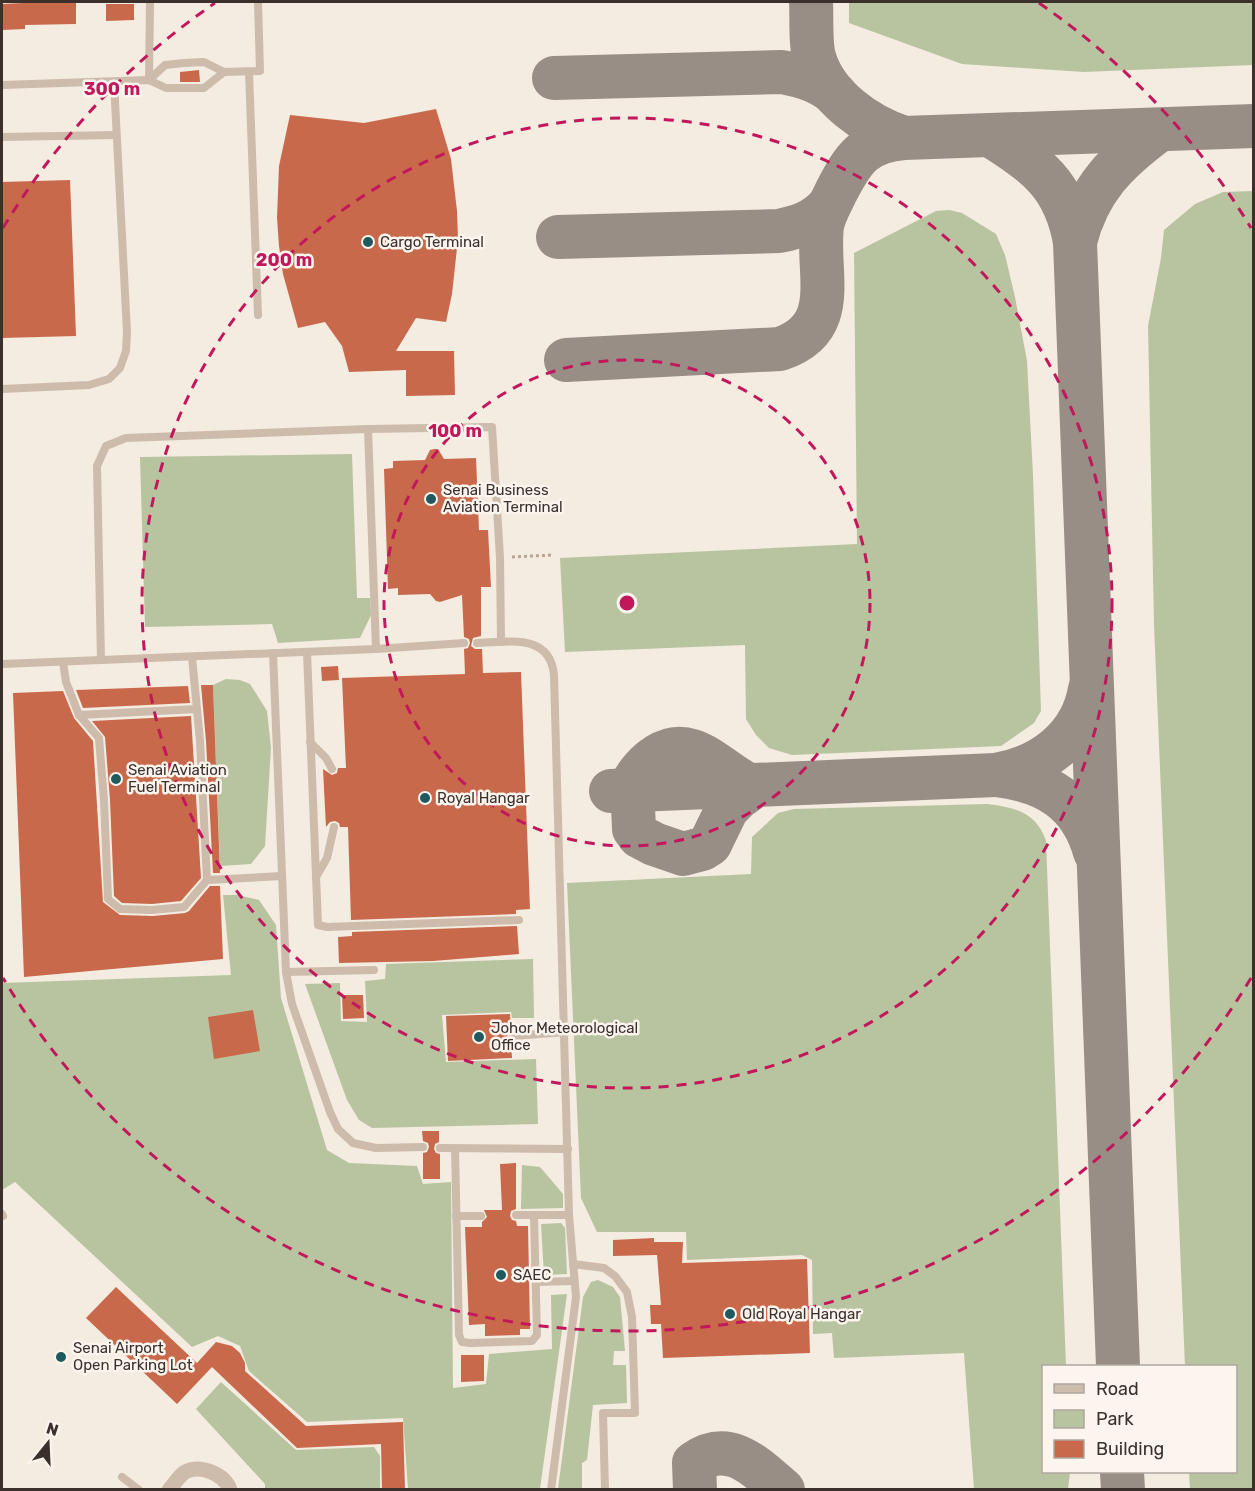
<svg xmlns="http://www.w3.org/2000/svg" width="1255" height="1491" font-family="Rubik,sans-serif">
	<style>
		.green { fill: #b8c4a0 }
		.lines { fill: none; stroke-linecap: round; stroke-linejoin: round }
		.taxiway { stroke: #988e86; stroke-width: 44 }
		.building { fill: #c8694b }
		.path { stroke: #b9a596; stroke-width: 3; stroke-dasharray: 3 3; stroke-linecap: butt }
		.lane { stroke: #cdbbac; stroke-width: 8 }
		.street { stroke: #cdbbac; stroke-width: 15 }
		.ring { fill: none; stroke: #c2185b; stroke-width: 3; stroke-dasharray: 10 8 }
		.poi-dot { fill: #1f5a5e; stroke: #fbf5ee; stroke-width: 2 }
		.labels { text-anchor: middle; stroke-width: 5; stroke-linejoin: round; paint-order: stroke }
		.poi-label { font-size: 15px; fill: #3b302b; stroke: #fbf5ee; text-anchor: start }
		.centre { fill: #c2185b; stroke: #fbf5ee; stroke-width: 3 }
		.ring-label { font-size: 18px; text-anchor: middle; font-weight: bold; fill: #c2185b; stroke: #fbf5ee; stroke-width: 5; stroke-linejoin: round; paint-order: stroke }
	</style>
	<rect width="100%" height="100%" fill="#f4ebe1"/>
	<g class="green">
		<path d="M849 2H1253V65L1084 72 962 64 849 23Z"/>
		<path d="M1253 191V1489H1190L1189 1472H1236V1366H1185L1154 625 1148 326 1161 258 1164 230 1195 204 1223 192Z"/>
		<path d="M949 210 962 213 996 234 1005 255 1015 297 1027 361 1033 475 1041 711 1034 723 1001 746 792 755 769 748 756 735 746 719 745 645 565 652 560 558 857 544 854 253 936 211Z"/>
		<path d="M352 454 357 598H370L371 615 360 638 278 643 272 624 145 627 140 457Z"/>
		<path d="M226 679 240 680 250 684 267 711 271 748 265 846 251 864 220 866 213 685Z"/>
		<path d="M987 804C1015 807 1037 813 1046 841L1066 1366H1044V1472H1070L1068 1489H974L964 1353 834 1358 832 1333 813 1334 812 1260 802 1255 687 1260 686 1232H597L581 1198 567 883 751 874 752 837 778 813 794 809Z"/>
		<path d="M223 895H237L259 900 276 925 281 998 327 1150 349 1163 417 1166 423 1184 451 1182 453 1388 486 1384 489 1354 552 1349 551 1295 567 1294 540 1489H408L403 1418 307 1422 249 1371 240 1346 218 1336 192 1347 15 1182 2 1190V983L231 975Z"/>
		<path d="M533 959 534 1018H512L511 1012 442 1015 446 1062 536 1059 538 1124 372 1128 359 1120 347 1100 305 984 340 983 341 1021 367 1022 365 981 385 979 386 964Z"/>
		<path d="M522 1165 540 1167 563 1194V1208L521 1209Z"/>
		<path d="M561 1223 565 1228 567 1274 544 1275 541 1224Z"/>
		<path d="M598 1280 613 1287 620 1297 625 1351H614L613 1365H626L627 1403 593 1405 587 1460 582 1463V1489H558L583 1297 591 1282Z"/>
		<path d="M221 1382 296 1450 374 1447 380 1456V1489H265V1484L196 1409Z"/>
	</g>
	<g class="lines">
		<g class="taxiway">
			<path d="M811 2C812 18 810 42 814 57 825 97 867 126 904 138"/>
			<path d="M554 78 782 72C802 76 821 81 836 95"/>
			<path d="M990 135C1037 165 1065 184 1075 242"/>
			<path d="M558 237 779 231C799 227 814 222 828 207"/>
			<path d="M566 360 780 349C842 328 816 274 822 226 824 214 831 203 836 192 853 159 864 141 904 138L1254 126"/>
			<path d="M996 775C1046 781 1081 801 1095 852"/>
			<path d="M749 785C719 771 692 733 657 756 647 762 637 774 632 784L634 829 639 836 654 844 683 854 702 849 710 844 727 809 738 798 756 785"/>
			<path d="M611 791 996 775C1042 767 1082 738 1090 689"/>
			<path d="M1118 1366 1075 242C1088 189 1117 161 1159 130"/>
			<path d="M1122 1472 1123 1490"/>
			<path d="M695 1490 694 1463C730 1438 756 1467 783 1490"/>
		</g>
	</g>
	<g class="building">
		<path d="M44 2H76V24L25 25V29L2 30V4Z"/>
		<path d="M106 4H134V20L106 21Z"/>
		<path d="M199 70 200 82H180V72Z"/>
		<path d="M436 109 451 159 457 211 458 239 452 294 446 322 416 318 396 351H454L455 395 406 396V370L349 372 342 346 325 322 298 328 283 274 279 246 277 218 279 166 290 115 364 123Z"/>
		<path d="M70 180 76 336 2 338V182Z"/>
		<path d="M434 449H438L444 459 476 458 479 530H488L491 587H481V636L473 638 471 646 475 649H482L483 673 521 672 530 909 516 910V914L351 920 348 827H340L339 823 335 821 330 822 326 827 323 769 332 775 337 773 338 768H346L342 678 465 674 464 649 468 648 470 643 469 639 464 637 462 595 440 602 436 601 430 594 398 595V588L388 589 384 469 393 468V461L425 460 430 450Z"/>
		<path d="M338 666 339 680 322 681 321 667Z"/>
		<path d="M201 685H213L220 873H213L206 741Z"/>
		<path d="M188 686 190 703 83 708 76 690Z"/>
		<path d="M63 691 74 718 93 741 103 902 120 915 153 916 185 913 189 911 210 886H220L223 959 24 977 13 693Z"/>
		<path d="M191 716 201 878 181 901 152 904 122 903 114 896 110 800 105 737 92 721Z"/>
		<path d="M517 926 519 954 433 961 339 963 338 937 352 936V932Z"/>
		<path d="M342 995H363L364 1018 343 1019Z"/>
		<path d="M253 1010 260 1051 214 1059 208 1017Z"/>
		<path d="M510 1014 511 1030 507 1036 511 1042 512 1058 448 1061 446 1016Z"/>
		<path d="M422 1131H439V1142L435 1144 434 1149 436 1153 440 1154V1179H423V1153L427 1152 429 1147 428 1143 423 1141Z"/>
		<path d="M516 1163V1209L511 1211 510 1216 512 1220 516 1221 517 1226H528L530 1329H520V1335L485 1336V1324L469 1325 465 1227H482V1222L487 1217 484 1210H502L500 1164Z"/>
		<path d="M654 1238V1242H683L682 1263 807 1259 810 1353 663 1358 661 1324H651L650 1305H661L657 1255 613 1256V1240Z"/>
		<path d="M116 1287 197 1363 216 1342 232 1346 240 1353 245 1363V1371L306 1426 403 1422 405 1490H382L381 1444 297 1448 212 1367 177 1404 86 1318Z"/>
		<path d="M461 1355H484V1381L461 1382Z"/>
	</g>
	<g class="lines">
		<path class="path" d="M512 557 553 555"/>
		<g class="lane">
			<path d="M249 72 258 315"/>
			<path d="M149 80 165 65 184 63 204 62 224 72 260 71 258 2"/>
			<path d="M149 80 150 2"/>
			<path d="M2 85 149 80 166 88H204L224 72"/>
			<path d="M2 137 116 135"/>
			<path d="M2 389 89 385 109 379 120 368 126 351 127 332 114 82"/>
			<path d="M368 429 376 649"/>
			<path d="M477 643C509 642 550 633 554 675L569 1215 576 1297 551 1490"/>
			<path d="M307 652 318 925 327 927 519 920"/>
			<path d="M273 653 286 972 292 1004 330 1112 338 1129 353 1143 376 1148 423 1147"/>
			<path d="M101 660 97 466 106 446 126 438 368 429 492 427 500 558 501 642"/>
			<path d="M63 662 66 682 79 715 99 738 104 800 108 899 120 909 152 910 184 907 207 880 200 741 192 657"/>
			<path d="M2 664 376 649 464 643"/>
			<path d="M79 715 197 709"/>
			<path d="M310 742 326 758 332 769"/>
			<path d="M316 877 327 858 334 827"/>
			<path d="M207 880 282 876"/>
			<path d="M286 972 374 970"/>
			<path d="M513 1036 566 1032"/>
			<path d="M440 1148 568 1149"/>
			<path d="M455 1149 459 1335 462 1342 470 1343 532 1341 537 1335 534 1215"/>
			<path d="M2 1214 3 1216"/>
			<path d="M516 1215H569"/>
			<path d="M456 1216H481"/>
			<path d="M573 1264 604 1268 615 1276 627 1292 632 1317 635 1413H603L605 1490"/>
			<path d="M536 1282 574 1281"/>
			<path d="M122 1477 139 1490"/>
		</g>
		<path class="street" d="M169 1490C174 1484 179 1476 185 1472 200 1464 225 1474 230 1490"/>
	</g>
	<g class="ring">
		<circle cx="627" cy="603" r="243"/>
		<circle cx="627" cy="603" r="485"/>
		<path d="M1251 978A728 728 0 0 1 3 978M3 228A728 728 0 0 1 215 3M1039 3A728 728 0 0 1 1251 228"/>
	</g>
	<g class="poi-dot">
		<circle cx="368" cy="242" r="6"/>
		<circle cx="431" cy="499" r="6"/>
		<circle cx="116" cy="779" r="6"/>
		<circle cx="425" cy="798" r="6"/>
		<circle cx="479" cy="1037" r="6"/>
		<circle cx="501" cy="1275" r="6"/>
		<circle cx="730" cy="1314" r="6"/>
		<circle cx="61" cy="1357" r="6"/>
	</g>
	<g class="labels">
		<g class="poi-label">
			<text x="380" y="247">Cargo Terminal</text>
			<text x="443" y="495">Senai Business<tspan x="443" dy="17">Aviation Terminal</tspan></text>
			<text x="128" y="775">Senai Aviation<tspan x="128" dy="17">Fuel Terminal</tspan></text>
			<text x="437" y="803">Royal Hangar</text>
			<text x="491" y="1033">Johor Meteorological<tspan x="491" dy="17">Office</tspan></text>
			<text x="513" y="1280">SAEC</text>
			<text x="742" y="1319">Old Royal Hangar</text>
			<text x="73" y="1353">Senai Airport<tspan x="73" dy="17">Open Parking Lot</tspan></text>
		</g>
	</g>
	<circle cx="627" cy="603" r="9" class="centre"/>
	<g class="ring-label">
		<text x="112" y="95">300 m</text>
		<text x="284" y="266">200 m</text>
		<text x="455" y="437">100 m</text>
	</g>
	<rect width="1255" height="1491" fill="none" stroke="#3b302b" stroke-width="6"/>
	<rect x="1042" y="1365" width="195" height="108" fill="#fbf5ee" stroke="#aea6a0" stroke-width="1.5"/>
	<rect x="1054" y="1384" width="30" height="9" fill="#cdbbac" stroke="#aea6a0" stroke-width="1.5"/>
	<text x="1096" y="1395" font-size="18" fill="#3b302b">Road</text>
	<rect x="1054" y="1410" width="30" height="18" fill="#b8c4a0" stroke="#aea6a0" stroke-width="1.5"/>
	<text x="1096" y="1425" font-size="18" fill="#3b302b">Park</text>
	<rect x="1054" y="1440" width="30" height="18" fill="#c8694b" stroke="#aea6a0" stroke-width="1.5"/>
	<text x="1096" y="1455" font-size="18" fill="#3b302b">Building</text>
	<g transform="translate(48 1443) rotate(18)" stroke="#fbf5ee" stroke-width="4.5" paint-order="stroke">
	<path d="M0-4.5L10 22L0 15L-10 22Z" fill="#3b302b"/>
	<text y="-9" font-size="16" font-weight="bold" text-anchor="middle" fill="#3b302b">N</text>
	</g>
</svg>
